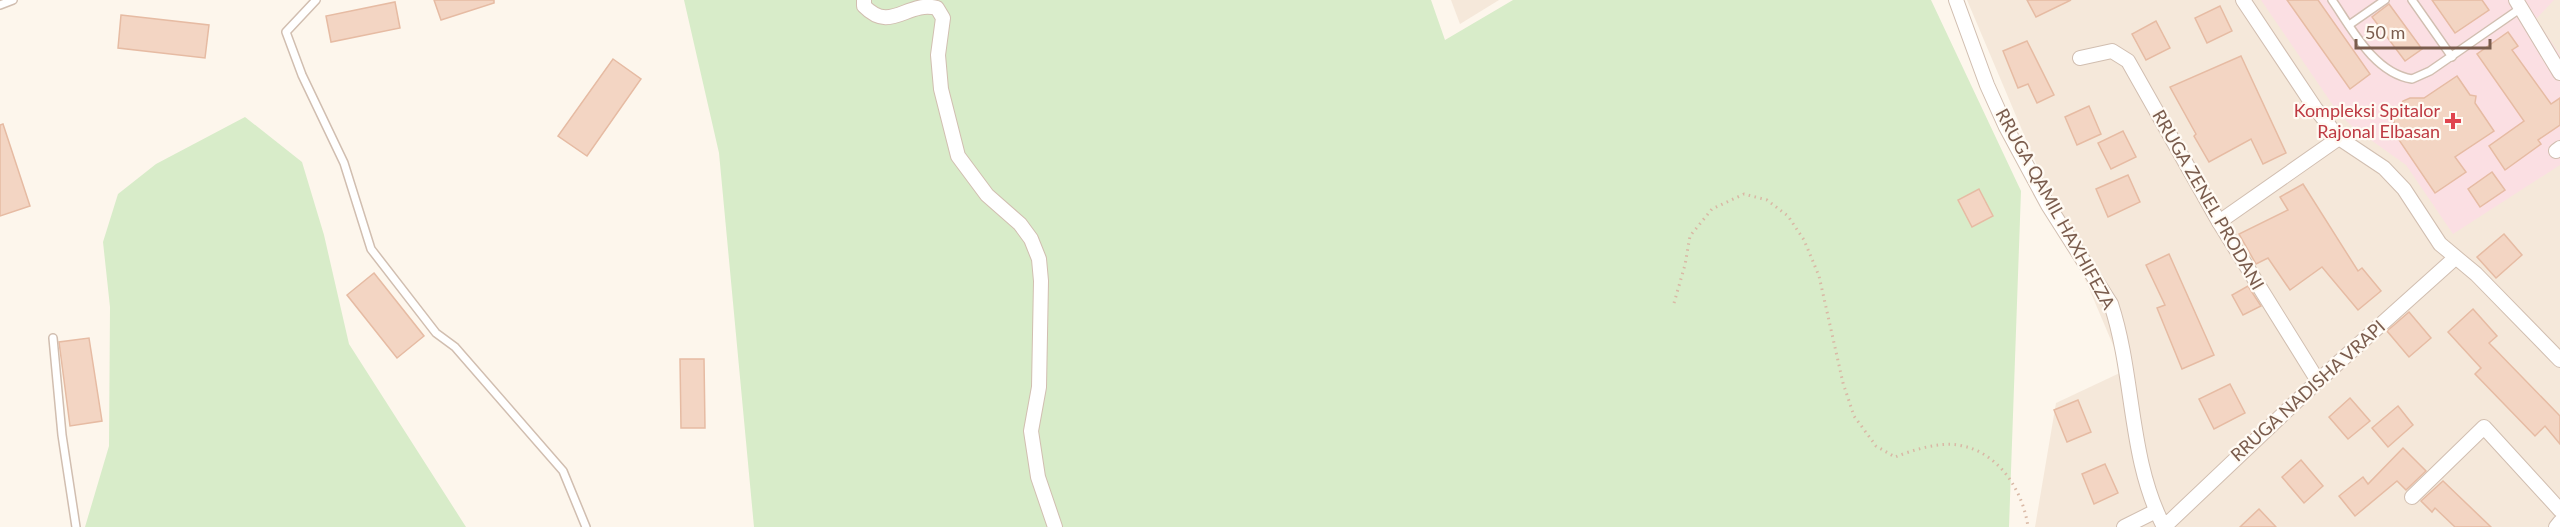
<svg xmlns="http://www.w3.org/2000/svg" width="2560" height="527" font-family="Lato,sans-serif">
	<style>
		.residential { fill: #f5e8da }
		.medical { fill: #fbdfe3 }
		.green { fill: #d8ecc9 }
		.building { fill: #f3d5c3; stroke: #e6bba3; stroke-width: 1.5 }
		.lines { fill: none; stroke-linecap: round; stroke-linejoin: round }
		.service-casing { stroke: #d1beb0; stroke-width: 10 }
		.minor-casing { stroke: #d1beb0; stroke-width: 16 }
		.path { stroke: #d9b8a5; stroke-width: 3; stroke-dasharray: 1.5 4.5; stroke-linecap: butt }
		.service { stroke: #fff; stroke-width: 7 }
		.minor { stroke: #fff; stroke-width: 14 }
		.health-dot { fill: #e0444e; stroke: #fffaf3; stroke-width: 2 }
		.labels { text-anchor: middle; stroke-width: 4.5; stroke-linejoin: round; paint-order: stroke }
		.health-label { font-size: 18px; fill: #be3a42; stroke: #fffaf3; text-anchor: end }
		.street-label { font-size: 18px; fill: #7a5c4d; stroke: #fffaf3 }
	</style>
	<rect width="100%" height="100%" fill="#fdf6ec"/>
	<g class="residential">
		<path d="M1451 0H1499L1460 24Z"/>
		<path d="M1967 0H2560V527H2035L2056 403 2124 371Z"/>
	</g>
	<path class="medical" d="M2261 0H2554L2536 19 2560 55V165L2453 234 2406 165 2354 128 2339 114Z"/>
	<g class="green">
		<path d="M684 0H1431L1445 40 1513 0H1931L2021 191 2009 527H754L719 153Z"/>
		<path d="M245 117 302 162 324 235 349 344 466 527H85L109 446 110 307 103 242 118 194 156 164Z"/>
	</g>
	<g class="building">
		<path d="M434 0H494V3L441 20Z"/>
		<path d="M2027 0H2071L2036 17Z"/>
		<path d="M2287 0H2318L2370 74 2350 89Z"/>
		<path d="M2432 0H2482L2489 10 2455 33Z"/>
		<path d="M395 2 400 28 331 42 326 16Z"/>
		<path d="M2389 4 2422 49 2405 61 2372 17Z"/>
		<path d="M2220 6 2232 31 2207 43 2195 18Z"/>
		<path d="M121 15 209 25 205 58 118 48Z"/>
		<path d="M2156 21 2170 48 2146 60 2132 34Z"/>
		<path d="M2508 32 2518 46 2512 50 2551 104 2560 98V125L2538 140 2541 144 2505 170 2489 146 2524 121 2477 54Z"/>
		<path d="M2027 41 2054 95 2037 103 2028 84 2018 88 2003 51Z"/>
		<path d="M2241 56 2286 153 2263 164 2251 139 2209 162 2194 136 2196 134 2170 87Z"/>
		<path d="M613 59 641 79 587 156 558 136Z"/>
		<path d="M2457 76 2470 95 2476 96 2475 103 2494 131 2455 157 2466 172 2435 193 2399 140 2394 123V114L2403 101 2410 98H2424Z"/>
		<path d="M2089 106 2101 134 2077 145 2065 117Z"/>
		<path d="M3 124 30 206 0 216V125Z"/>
		<path d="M2123 131 2136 157 2111 169 2098 143Z"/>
		<path d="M2492 172 2505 190 2480 207 2468 189Z"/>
		<path d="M2128 175 2140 202 2108 217 2096 189Z"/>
		<path d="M2303 184 2358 271 2362 268 2381 291 2358 310 2322 267 2290 290 2268 258 2256 264 2239 234 2288 210 2280 197Z"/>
		<path d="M1979 189 1993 216 1972 227 1958 200Z"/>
		<path d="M2504 234 2522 255 2496 278 2477 257Z"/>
		<path d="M2169 254 2214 355 2182 369 2157 308 2165 305 2146 265Z"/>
		<path d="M374 273 424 336 397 358 347 295Z"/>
		<path d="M2248 286 2261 306 2243 315 2232 295Z"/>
		<path d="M2473 309 2497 336 2489 343 2560 416V444L2545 426 2535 436 2475 374 2481 368 2448 332Z"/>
		<path d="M2409 312 2431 338 2409 357 2387 331Z"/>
		<path d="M89 338 102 421 70 426 59 342Z"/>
		<path d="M680 359H704L705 428H681Z"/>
		<path d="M2230 384 2245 413 2214 429 2199 399Z"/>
		<path d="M2350 398 2370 421 2348 439 2329 417Z"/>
		<path d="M2078 400 2091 432 2067 442 2054 410Z"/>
		<path d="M2398 406 2413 425 2388 447 2372 428Z"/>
		<path d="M2403 448 2426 471 2406 490 2397 481 2355 516 2339 496 2363 477 2368 484Z"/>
		<path d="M2301 460 2323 486 2304 503 2282 477Z"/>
		<path d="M2105 464 2118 493 2094 504 2082 474Z"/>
		<path d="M2443 481 2491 527H2455L2435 508 2432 512 2421 501Z"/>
		<path d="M2259 509 2276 527H2240Z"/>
	</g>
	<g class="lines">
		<g class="service-casing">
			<g id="service">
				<path d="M316 0 286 32 302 75 344 163 371 249 436 333 455 347 563 471 586 527"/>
				<path d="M2332 0C2352 29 2374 73 2412 79L2430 71 2521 8"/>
				<path d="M2412 0 2452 57"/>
				<path d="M0 5 13 0"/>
				<path d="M2349 25 2385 0"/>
				<path d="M53 338 62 435 76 527"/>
			</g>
		</g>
		<g class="minor-casing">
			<g id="minor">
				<path d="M864 0V6C891 34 907 0 937 8L943 18 938 55 941 89 958 156 987 195 1020 224 1031 239 1039 259 1041 281 1039 387 1031 431 1038 477 1055 527"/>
				<path d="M1956 0 1987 85 2006 127 2048 205 2111 304C2135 377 2128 458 2164 527L2318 381 2455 258"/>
				<path d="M2243 0 2315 108 2339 138 2384 168 2404 189 2440 244 2476 274 2560 360"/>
				<path d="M2516 0 2560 73"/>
				<path d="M2080 58 2112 51 2128 61 2219 222 2318 381"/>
				<path d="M2556 151 2560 148"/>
				<path d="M2219 222 2339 138"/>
				<path d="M2412 497 2484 427 2560 510"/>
				<path d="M2124 527 2156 511"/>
				<path d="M2556 527 2560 522"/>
			</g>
		</g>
		<path class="path" d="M1674 303 1685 265 1690 236 1712 209 1744 194 1767 200 1788 216 1804 240 1819 276 1843 383 1854 416 1876 446 1895 457C1913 450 1938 442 1958 445 1998 451 2023 490 2028 527"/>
		<use href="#service" class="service"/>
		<use href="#minor" class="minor"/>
	</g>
	<path class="health-dot" d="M2450 112h6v6h6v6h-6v6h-6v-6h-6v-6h6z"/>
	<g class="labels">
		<g class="health-label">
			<text x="2440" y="117">Kompleksi Spitalor<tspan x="2440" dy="21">Rajonal Elbasan</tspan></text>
		</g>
		<g class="street-label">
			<text transform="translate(2208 200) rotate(60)" y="6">RRUGA ZENEL PRODANI</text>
			<text transform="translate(2055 209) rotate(61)" y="6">RRUGA QAMIL HAXHIFEZA</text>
			<text transform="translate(2308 391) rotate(-42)" y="6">RRUGA NADISHA VRAPI</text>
		</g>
	</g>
	<path d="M2356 39v9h134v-9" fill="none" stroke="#7a5c4d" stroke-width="3"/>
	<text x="2365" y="39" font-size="18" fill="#7a5c4d" stroke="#fffaf3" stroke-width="4.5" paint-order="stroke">50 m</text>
</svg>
